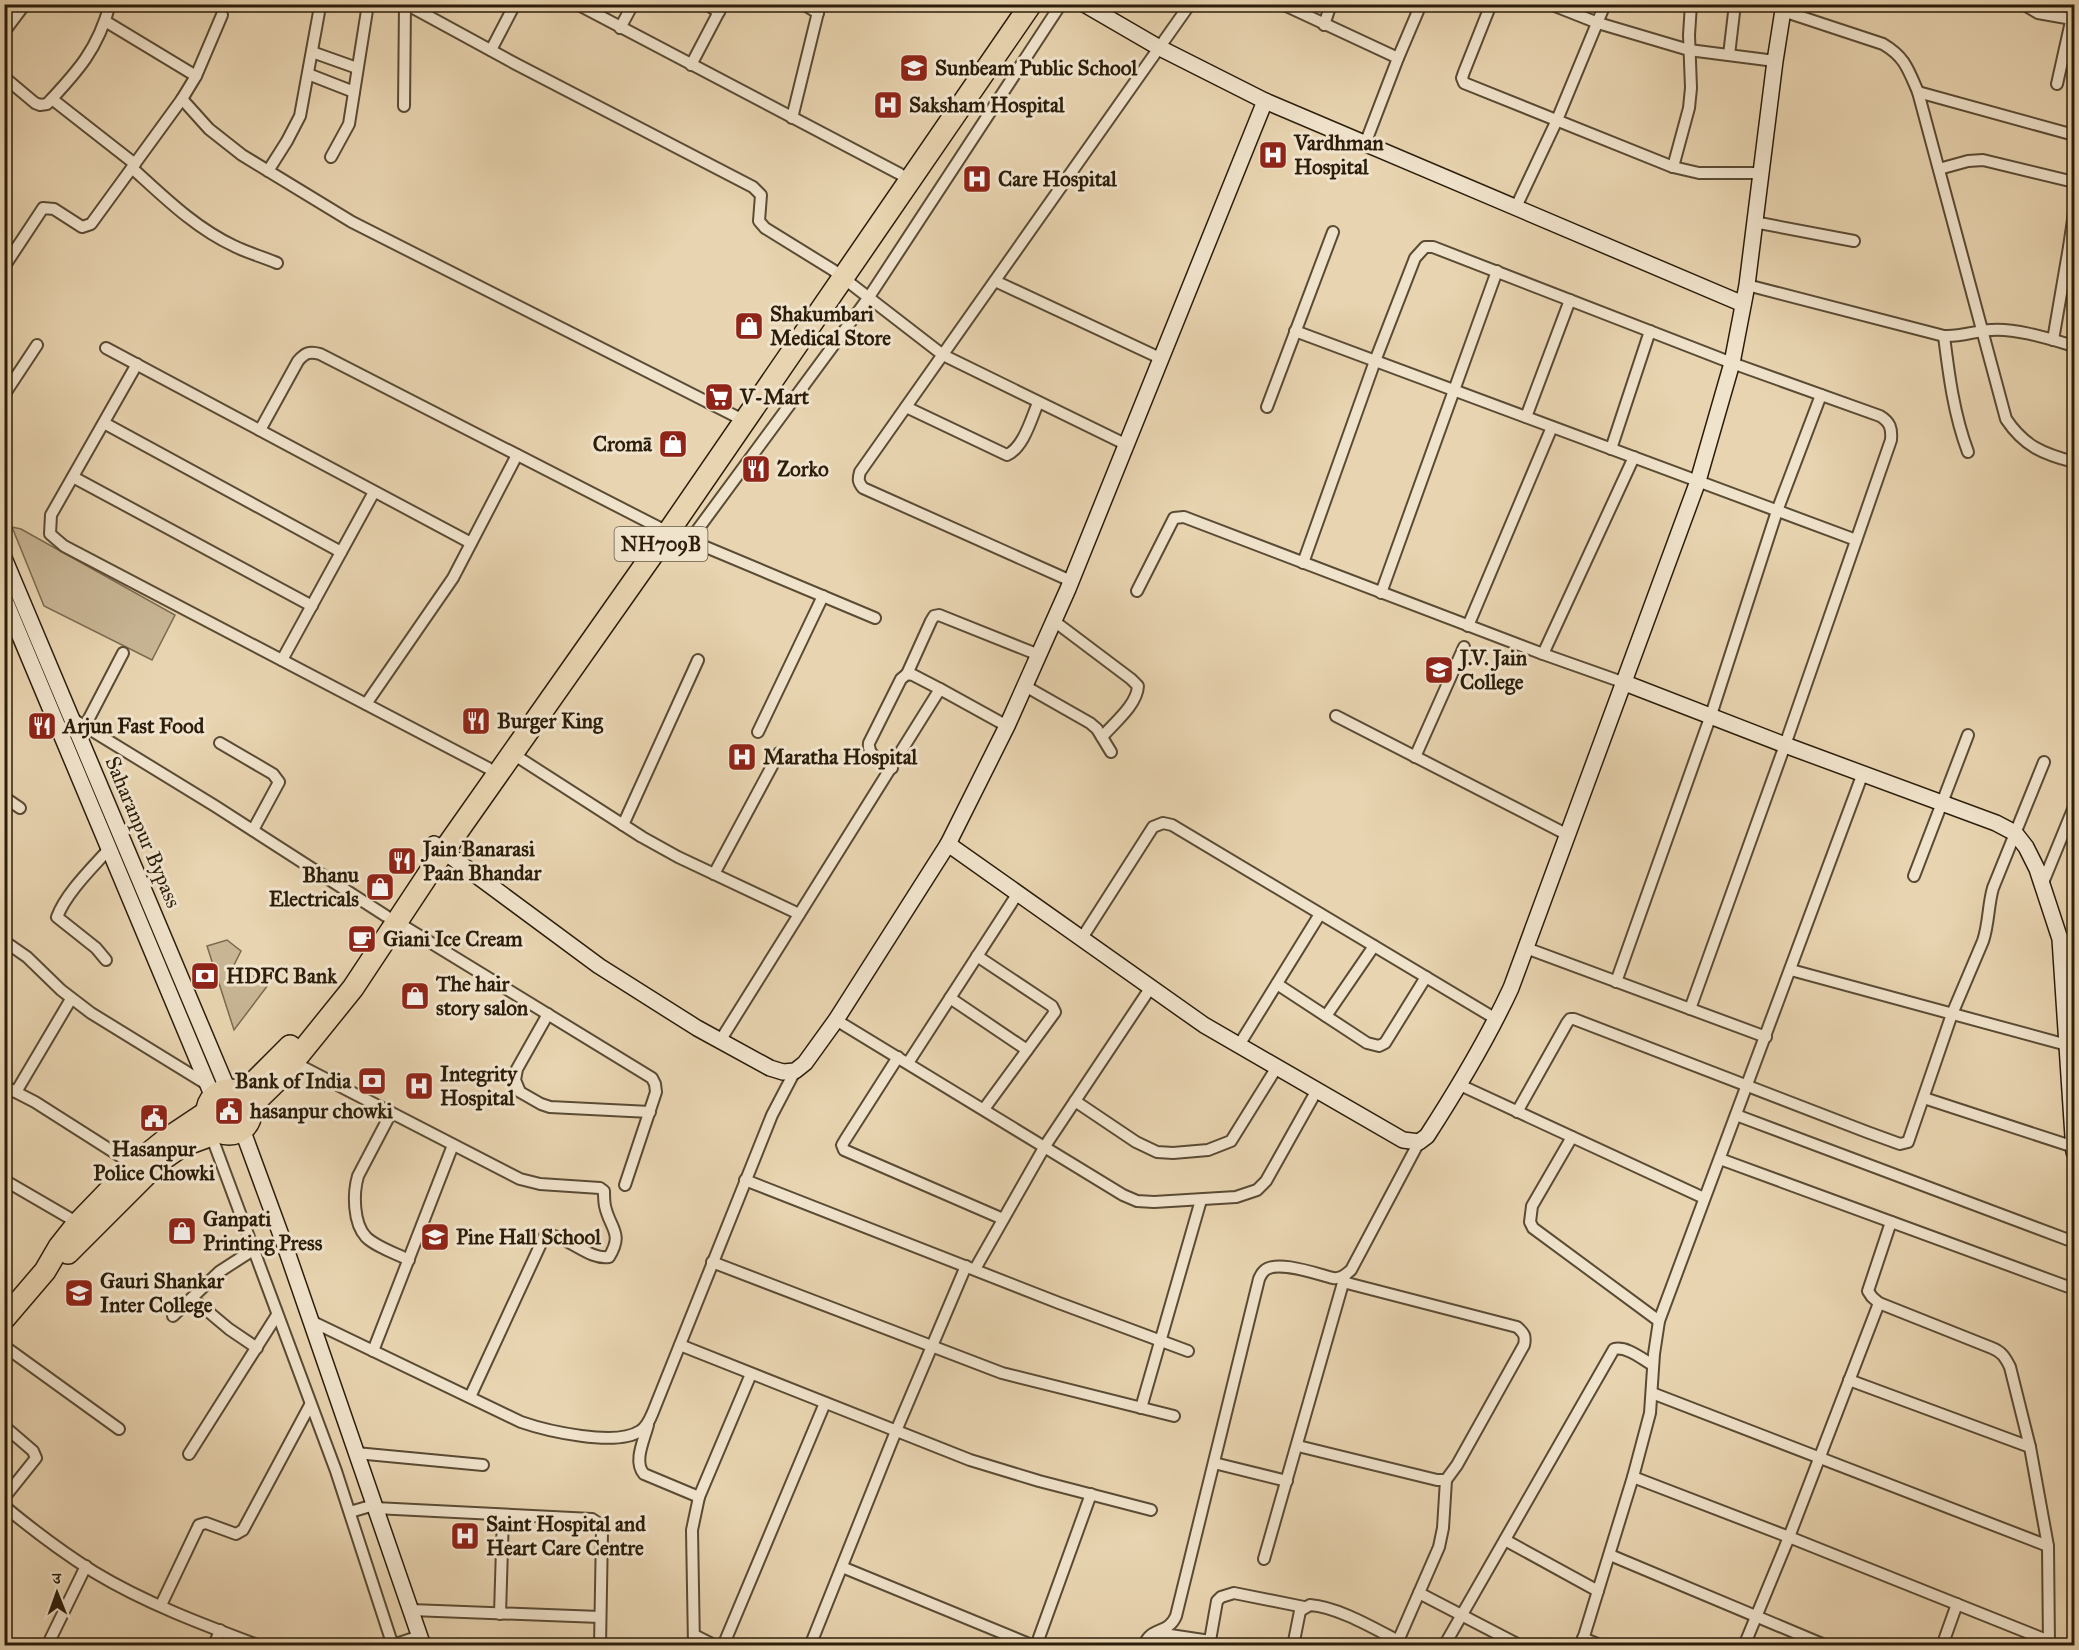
<svg xmlns="http://www.w3.org/2000/svg" width="2079" height="1650" font-family="'IM FELL Great Primer','Noto Serif Devanagari',serif">
	<style>
		.green { fill: #c8b594; stroke: #7a694f; stroke-width: 1.5 }
		.lines { fill: none; stroke-linecap: round; stroke-linejoin: round }
		.street-casing { stroke: #5a4b34; stroke-width: 14 }
		.secondary-casing { stroke: #2b1d0a; stroke-width: 18 }
		.highway-casing { stroke: #2b1d0a; stroke-width: 24 }
		.street { stroke: #f0e3cc; stroke-width: 10 }
		.secondary { stroke: #f0e3cc; stroke-width: 15 }
		.highway { stroke: #e8d4b0; stroke-width: 21 }
		.labels { text-anchor: middle; stroke-width: 6; stroke-linejoin: round; paint-order: stroke }
		.shield { fill: #f0e3cc; stroke: #665844; stroke-width: 1.5 }
		.shield-label { font-size: 20px; font-weight: bold; fill: #2b1d0a }
		.poi-label { font-size: 21px; font-weight: bold; fill: #2b1d0a; stroke: #f0e3cc; text-anchor: start }
		.street-label { font-size: 21px; fill: #2b1d0a; stroke: #f0e3cc }
	</style>
	<rect width="100%" height="100%" fill="#e8d4b0"/>
	<filter id="stains"><feTurbulence type="fractalNoise" baseFrequency=".00333" numOctaves="4"/><feColorMatrix values="0 0 0 0 .2 0 0 0 0 .09 0 0 0 0 .02 0 0 0 .5 -.17"/></filter>
	<radialGradient id="worn" r=".72"><stop offset=".6" stop-color="#630" stop-opacity="0"/><stop offset="1" stop-color="#630" stop-opacity=".3"/></radialGradient>
	<g class="green">
		<path d="M12 527 21 529 175 615 152 660 44 606Z"/>
		<path d="M227 940 241 951 234 965 268 985 234 1030 207 946Z"/>
	</g>
	<g class="lines">
		<g class="street-casing">
			<g id="street">
				<path d="M406 4 514 63 753 187 761 195 759 221 765 228 833 270 943 355 1125 444"/>
				<path d="M577 4 900 174"/>
				<path d="M706 4 719 12"/>
				<path d="M803 4 818 13"/>
				<path d="M1282 4 1398 58"/>
				<path d="M1491 4 1464 72 1462 78 1464 83 1673 167 1699 173H1760"/>
				<path d="M1550 4 1598 23 1689 50 1775 61"/>
				<path d="M2023 4 2038 13 2072 19"/>
				<path d="M1783 11 1883 44C1905 57 1908 69 1918 92L2006 419C2024 446 2043 454 2074 462"/>
				<path d="M105 21 196 76"/>
				<path d="M1324 25 1331 4"/>
				<path d="M620 28 633 4"/>
				<path d="M4 32 25 4"/>
				<path d="M491 50 515 4"/>
				<path d="M312 52 357 68"/>
				<path d="M1729 55 1735 4"/>
				<path d="M691 65 723 4"/>
				<path d="M308 74 354 92"/>
				<path d="M4 77 35 103 40 105 47 104C78 71 98 49 110 4"/>
				<path d="M2057 84 2074 8"/>
				<path d="M1918 92 2074 135"/>
				<path d="M52 99 135 164"/>
				<path d="M182 99 209 129 242 155 352 222 745 421"/>
				<path d="M404 106 405 4"/>
				<path d="M792 118 820 4"/>
				<path d="M1365 144 1398 58 1421 4"/>
				<path d="M331 157 349 124 368 4"/>
				<path d="M1673 167 1689 108 1691 88 1689 35 1691 4"/>
				<path d="M132 168C163 196 195 228 234 246 248 253 263 257 277 263"/>
				<path d="M1939 169 1968 161 1983 160 2074 182"/>
				<path d="M268 171 287 141 300 116 319 12"/>
				<path d="M1516 207 1557 120 1605 4"/>
				<path d="M1754 222 1854 241"/>
				<path d="M2069 247 2074 213"/>
				<path d="M4 267 43 208 54 209 82 227 91 224 182 99 196 76 222 15"/>
				<path d="M995 281 1160 358"/>
				<path d="M1747 285 1944 336C1961 337 1975 331 1991 330 2016 328 2050 339 2074 346"/>
				<path d="M1295 331 1856 540"/>
				<path d="M1944 336C1949 376 1954 415 1968 452"/>
				<path d="M2053 340 2069 247 2074 248"/>
				<path d="M106 348 471 543"/>
				<path d="M137 364 51 515 50 534 64 546 488 768"/>
				<path d="M4 395 37 345"/>
				<path d="M906 407 1007 455C1024 447 1031 419 1038 403"/>
				<path d="M1267 407 1333 232"/>
				<path d="M1526 417 1570 300"/>
				<path d="M104 423 341 552"/>
				<path d="M260 430 298 361C305 353 309 351 320 354L658 527 875 618"/>
				<path d="M1611 449 1650 331"/>
				<path d="M73 477 312 606"/>
				<path d="M690 540 869 297 1061 4"/>
				<path d="M1303 563 1375 361 1415 258 1425 247H1433L1732 363 1880 416C1890 422 1892 428 1891 440L1785 745 1690 1009"/>
				<path d="M1071 581 863 488C858 482 858 479 860 472L1190 4"/>
				<path d="M1137 591 1174 518 1184 517 1543 654 1625 683"/>
				<path d="M1381 593 1497 271"/>
				<path d="M1054 621 1131 679 1138 686C1137 705 1114 723 1102 737"/>
				<path d="M1468 626 1552 427"/>
				<path d="M1543 654 1634 457"/>
				<path d="M282 660 374 492"/>
				<path d="M907 674 931 621 934 616 939 615 1039 655"/>
				<path d="M1025 686 1090 723 1097 729 1111 752"/>
				<path d="M366 704 453 578 517 455"/>
				<path d="M1336 716 1566 834"/>
				<path d="M73 719 215 806 386 916"/>
				<path d="M85 726 123 653"/>
				<path d="M758 732 823 596"/>
				<path d="M220 743 273 774 279 782 253 830"/>
				<path d="M513 754 642 837 678 857 799 914"/>
				<path d="M1415 757 1464 647"/>
				<path d="M892 768C883 762 867 756 869 743L901 679 907 674 913 675 940 689 1007 726"/>
				<path d="M4 797 20 808"/>
				<path d="M623 825 698 660"/>
				<path d="M714 874 779 753"/>
				<path d="M1914 876 1968 735"/>
				<path d="M2042 885 2074 807"/>
				<path d="M397 922 652 1078 655 1084 656 1092 625 1185"/>
				<path d="M1082 938 1153 827 1163 823 1172 825 1496 1019"/>
				<path d="M2060 939 2074 940"/>
				<path d="M4 941 27 957 61 990 91 1013 208 1085"/>
				<path d="M1526 948 1766 1037"/>
				<path d="M977 956 1052 1006 1055 1012 984 1109"/>
				<path d="M106 960 96 948 57 917C66 893 92 868 109 849"/>
				<path d="M1791 970 2067 1045"/>
				<path d="M1616 982 1711 715 1777 511 1821 395"/>
				<path d="M1277 984 1367 1043 1379 1046 1385 1043 1426 977"/>
				<path d="M950 998 1027 1050"/>
				<path d="M548 1014 517 1069 515 1080 520 1092 541 1104 550 1107 650 1112"/>
				<path d="M1326 1016 1374 946"/>
				<path d="M836 1020 1123 1195 1137 1201 1154 1202 1236 1197 1257 1190 1266 1181 1317 1090"/>
				<path d="M720 1041 940 689"/>
				<path d="M1239 1045 1320 914"/>
				<path d="M898 1057 845 1140 842 1145 844 1150 1003 1219"/>
				<path d="M293 1062 520 1179 540 1184 600 1188 604 1191C604 1196 604 1201 605 1206 610 1229 624 1233 609 1257 588 1260 569 1236 547 1235L544 1237 470 1397"/>
				<path d="M908 1063 1018 893"/>
				<path d="M1460 1085 1704 1198"/>
				<path d="M4 1086 35 1102 134 1165"/>
				<path d="M16 1092 71 999"/>
				<path d="M1924 1098 2074 1147"/>
				<path d="M1075 1101 1136 1142 1157 1152 1173 1153 1208 1150 1231 1141 1277 1067"/>
				<path d="M1517 1112 1567 1023 1570 1019H1574L1867 1132 1900 1144 1908 1142 1952 1014 1983 941C1989 923 1988 905 1993 888L2044 762"/>
				<path d="M391 1113 358 1176C353 1193 353 1223 366 1237 376 1247 395 1253 409 1260"/>
				<path d="M1736 1115 2074 1242"/>
				<path d="M211 1135 336 1471 393 1646"/>
				<path d="M1572 1137 1532 1206 1530 1222 1533 1228 1659 1321"/>
				<path d="M1720 1159 2074 1289"/>
				<path d="M4 1180 78 1223"/>
				<path d="M745 1180 1059 1303 1188 1351"/>
				<path d="M712 1262 1002 1373 1174 1416"/>
				<path d="M975 1269 1045 1146 1151 987"/>
				<path d="M192 1298 229 1329 257 1348"/>
				<path d="M1879 1303 1992 1348C2002 1352 2005 1357 2010 1367L2030 1447 2048 1546 2049 1645"/>
				<path d="M173 1316 219 1272 253 1250"/>
				<path d="M311 1321 521 1422C547 1431 616 1447 640 1431 647 1427 650 1419 653 1412L772 1115 795 1071"/>
				<path d="M680 1345 970 1460 1039 1481 1151 1510"/>
				<path d="M4 1346 119 1429"/>
				<path d="M373 1351 453 1145"/>
				<path d="M1849 1380 2030 1447"/>
				<path d="M1652 1393 2048 1546"/>
				<path d="M1141 1408 1201 1200"/>
				<path d="M648 1425C644 1440 633 1462 644 1474L699 1497"/>
				<path d="M4 1426 33 1451 36 1458 4 1498"/>
				<path d="M1298 1446 1437 1480H1446L1457 1465 1524 1345C1526 1336 1524 1333 1517 1327L1343 1282"/>
				<path d="M356 1453 483 1465"/>
				<path d="M189 1454 277 1315"/>
				<path d="M1214 1463 1287 1481"/>
				<path d="M1633 1477 1789 1537 2049 1641"/>
				<path d="M4 1506C33 1530 62 1552 94 1572 145 1603 204 1625 260 1646"/>
				<path d="M375 1508 592 1519 598 1523 602 1531 600 1646"/>
				<path d="M350 1512 374 1505"/>
				<path d="M1505 1540 1598 1591"/>
				<path d="M1610 1555 1827 1646"/>
				<path d="M1264 1559 1345 1276"/>
				<path d="M842 1567 1034 1646"/>
				<path d="M1419 1593 1521 1646"/>
				<path d="M161 1605 199 1525 206 1523 236 1534 243 1530 310 1405"/>
				<path d="M411 1610 600 1617"/>
				<path d="M500 1614 503 1515"/>
				<path d="M1157 1633 1210 1641"/>
				<path d="M694 1635 716 1646"/>
				<path d="M1583 1638 1602 1646"/>
				<path d="M1398 1641 1439 1547 1443 1528 1446 1480"/>
				<path d="M393 1645 420 1636"/>
				<path d="M47 1646 86 1566"/>
				<path d="M214 1646 220 1630"/>
				<path d="M694 1646 692 1530 699 1497 751 1374"/>
				<path d="M723 1646 825 1403"/>
				<path d="M810 1646 896 1431 966 1266"/>
				<path d="M1036 1646 1091 1494"/>
				<path d="M1144 1646C1150 1626 1168 1635 1176 1616L1259 1279C1260 1277 1261 1274 1264 1271 1276 1259 1317 1274 1333 1278 1341 1279 1345 1275 1351 1270L1419 1142"/>
				<path d="M1209 1646 1217 1601 1221 1597 1234 1593 1304 1607"/>
				<path d="M1293 1646 1300 1611 1310 1605C1340 1607 1380 1632 1408 1646"/>
				<path d="M1444 1646 1614 1349C1627 1346 1642 1359 1653 1365"/>
				<path d="M1581 1646 1633 1477 1650 1413 1654 1354 1659 1321 1863 773"/>
				<path d="M1744 1646 1789 1537 1879 1303 1872 1297 1868 1291 1891 1222"/>
				<path d="M1942 1646 1957 1604"/>
			</g>
		</g>
		<g class="secondary-casing">
			<g id="secondary">
				<path d="M1084 4 1158 47 1265 101"/>
				<path d="M4 558 228 1090"/>
				<path d="M4 598 213 1097"/>
				<path d="M1625 683 1785 745 1996 823 2015 833 2026 847 2037 869 2060 939 2074 1152"/>
				<path d="M434 844 599 966 697 1028 770 1068 783 1072 795 1071 805 1063 836 1020 948 844 1007 726 1068 589 1265 101 1743 304"/>
				<path d="M948 844 1204 1025 1403 1140 1419 1142 1427 1136C1458 1088 1487 1040 1511 988L1698 481 1732 363 1747 285 1775 61 1784 4"/>
				<path d="M242 1129 285 1246 423 1646"/>
			</g>
		</g>
		<g class="highway-casing">
			<g id="highway">
				<circle cx="229" cy="1112" r="22"/>
				<path d="M242 1094 290 1046"/>
				<path d="M250 1107 282 1076 353 988 443 852 669 531 1031 4"/>
				<path d="M68 1253 159 1162 182 1146 220 1132"/>
				<path d="M4 1319 45 1271 59 1247 78 1223 134 1165 165 1140 207 1112"/>
			</g>
		</g>
		<use href="#street" class="street"/>
		<use href="#secondary" class="secondary"/>
		<use href="#highway" class="highway"/>
	</g>
	<defs>
		<g id="school-square" transform="scale(1.5)"><rect x="-9" y="-9" width="18" height="18" rx="4" fill="#8f2418" stroke="#f0e3cc"/><path d="M0-5L7-2L0 1L-7-2ZM-4 1L0 2.5L4 1V4Q0 6-4 4Z" fill="#fff"/></g>
		<g id="hospital-square" transform="scale(1.5)"><rect x="-9" y="-9" width="18" height="18" rx="4" fill="#8f2418" stroke="#f0e3cc"/><path d="M-5-5h3v3.5h4V-5h3V5h-3V1.5h-4V5h-3Z" fill="#fff"/></g>
		<g id="shop-square" transform="scale(1.5)"><rect x="-9" y="-9" width="18" height="18" rx="4" fill="#8f2418" stroke="#f0e3cc"/><path d="M-5-2.5h2.3a2.7 3.5 0 0 1 5.4 0H5L5.5 6h-11ZM-1.5-2.5h3a1.5 2.3 0 0 0-3 0Z" fill="#fff"/></g>
		<g id="supermarket-square" transform="scale(1.5)"><rect x="-9" y="-9" width="18" height="18" rx="4" fill="#8f2418" stroke="#f0e3cc"/><path d="M-6-5.5h2.5l.6 2H6L4.5 2H-2.5L-4.4-4H-6ZM-1.5 3.2a1.3 1.3 0 1 0 .1 0ZM3 3.2a1.3 1.3 0 1 0 .1 0Z" fill="#fff"/></g>
		<g id="restaurant-square" transform="scale(1.5)"><rect x="-9" y="-9" width="18" height="18" rx="4" fill="#8f2418" stroke="#f0e3cc"/><path d="M-5-6h1v4h1v-4h1v4h1v-4h1v5L-1.5 .5V6h-2V.5L-5-1ZM5-6V6H3V1.5H1.5Q1.5-4 5-6Z" fill="#fff"/></g>
		<g id="university-square" transform="scale(1.5)"><rect x="-9" y="-9" width="18" height="18" rx="4" fill="#8f2418" stroke="#f0e3cc"/><path d="M0-5L7-2L0 1L-7-2ZM-4 1L0 2.5L4 1V4Q0 6-4 4Z" fill="#fff"/></g>
		<g id="cafe-square" transform="scale(1.5)"><rect x="-9" y="-9" width="18" height="18" rx="4" fill="#8f2418" stroke="#f0e3cc"/><path d="M-5.5-4.5H6V0H3Q3 3.5 0 3.5H-2.5Q-5.5 3.5-5.5 0ZM3-3.2v2h1.7v-2ZM-6 4.5H4V6H-6Z" fill="#fff"/></g>
		<g id="bank-square" transform="scale(1.5)"><rect x="-9" y="-9" width="18" height="18" rx="4" fill="#8f2418" stroke="#f0e3cc"/><path d="M-6-4H6V4H-6ZM0-2.3a2.3 2.3 0 1 0 0 4.6a2.3 2.3 0 1 0 0-4.6Z" fill="#fff"/></g>
		<g id="civic-square" transform="scale(1.5)"><rect x="-9" y="-9" width="18" height="18" rx="4" fill="#8f2418" stroke="#f0e3cc"/><path d="M-.6-6.5H3V-4.5H.6V-3L4-1V1h2V6H-6V1h2V-1L-.6-3ZM-1.2 2.5V6h2.4V2.5Z" fill="#fff"/></g>
	</defs>
	<g fill-rule="evenodd">
		<use href="#school-square" x="914" y="68"/>
		<use href="#hospital-square" x="888" y="105"/>
		<use href="#hospital-square" x="1273" y="155"/>
		<use href="#hospital-square" x="977" y="179"/>
		<use href="#shop-square" x="749" y="326"/>
		<use href="#supermarket-square" x="719" y="397"/>
		<use href="#shop-square" x="673" y="444"/>
		<use href="#restaurant-square" x="756" y="469"/>
		<use href="#university-square" x="1439" y="670"/>
		<use href="#restaurant-square" x="476" y="721"/>
		<use href="#restaurant-square" x="42" y="726"/>
		<use href="#hospital-square" x="742" y="757"/>
		<use href="#restaurant-square" x="402" y="861"/>
		<use href="#shop-square" x="380" y="887"/>
		<use href="#cafe-square" x="362" y="939"/>
		<use href="#bank-square" x="205" y="976"/>
		<use href="#shop-square" x="415" y="996"/>
		<use href="#bank-square" x="372" y="1081"/>
		<use href="#hospital-square" x="419" y="1086"/>
		<use href="#civic-square" x="229" y="1111"/>
		<use href="#civic-square" x="154" y="1118"/>
		<use href="#shop-square" x="182" y="1231"/>
		<use href="#school-square" x="435" y="1237"/>
		<use href="#university-square" x="79" y="1293"/>
		<use href="#hospital-square" x="465" y="1536"/>
	</g>
	<g class="labels">
		<rect class="shield" x="614.5" y="527" width="93" height="34" rx="4.5"/>
		<g class="shield-label">
			<text x="661" y="551">NH709B</text>
		</g>
		<g class="poi-label">
			<text x="935" y="75">Sunbeam Public School</text>
			<text x="909" y="112">Saksham Hospital</text>
			<text x="1294" y="150">Vardhman<tspan x="1294" dy="24">Hospital</tspan></text>
			<text x="998" y="186">Care Hospital</text>
			<text x="770" y="321">Shakumbari<tspan x="770" dy="24">Medical Store</tspan></text>
			<text x="740" y="404">V-Mart</text>
			<text x="652" y="451" text-anchor="end">Cromā</text>
			<text x="777" y="476">Zorko</text>
			<text x="1460" y="665">J.V. Jain<tspan x="1460" dy="24">College</tspan></text>
			<text x="497" y="728">Burger King</text>
			<text x="63" y="733">Arjun Fast Food</text>
			<text x="763" y="764">Maratha Hospital</text>
			<text x="423" y="856">Jain Banarasi<tspan x="423" dy="24">Paan Bhandar</tspan></text>
			<text x="359" y="882" text-anchor="end">Bhanu<tspan x="359" dy="24">Electricals</tspan></text>
			<text x="383" y="946">Giani Ice Cream</text>
			<text x="226" y="983">HDFC Bank</text>
			<text x="436" y="991">The hair<tspan x="436" dy="24">story salon</tspan></text>
			<text x="440" y="1081">Integrity<tspan x="440" dy="24">Hospital</tspan></text>
			<text x="351" y="1088" text-anchor="end">Bank of India</text>
			<text x="250" y="1118">hasanpur chowki</text>
			<text x="154" y="1156" text-anchor="middle">Hasanpur<tspan x="154" dy="24">Police Chowki</tspan></text>
			<text x="203" y="1226">Ganpati<tspan x="203" dy="24">Printing Press</tspan></text>
			<text x="456" y="1244">Pine Hall School</text>
			<text x="100" y="1288">Gauri Shankar<tspan x="100" dy="24">Inter College</tspan></text>
			<text x="486" y="1531">Saint Hospital and<tspan x="486" dy="24">Heart Care Centre</tspan></text>
		</g>
		<g class="street-label">
			<text transform="translate(143 832) rotate(67)" y="7">Saharanpur Bypass</text>
		</g>
	</g>
	<rect width="2079" height="1650" fill="none" stroke="#e8d4b0" stroke-width="24"/>
	<rect x="6" y="6" width="2067" height="1638" fill="none" stroke="#2b1d0a" stroke-width="3"/>
	<rect x="12" y="12" width="2055" height="1626" fill="none" stroke="#2b1d0a" stroke-width="1.5"/>
	<g transform="translate(57 1593) rotate(359)" stroke="#f0e3cc" stroke-width="4.5" paint-order="stroke">
	<path d="M0-4.5L10 22L0 15L-10 22Z" fill="#2b1d0a"/>
	<text y="-9" font-size="16" font-weight="bold" text-anchor="middle" fill="#2b1d0a">उ</text>
	</g>
	<rect width="100%" height="100%" filter="url(#stains)"/>
	<rect width="100%" height="100%" fill="url(#worn)"/>
</svg>
